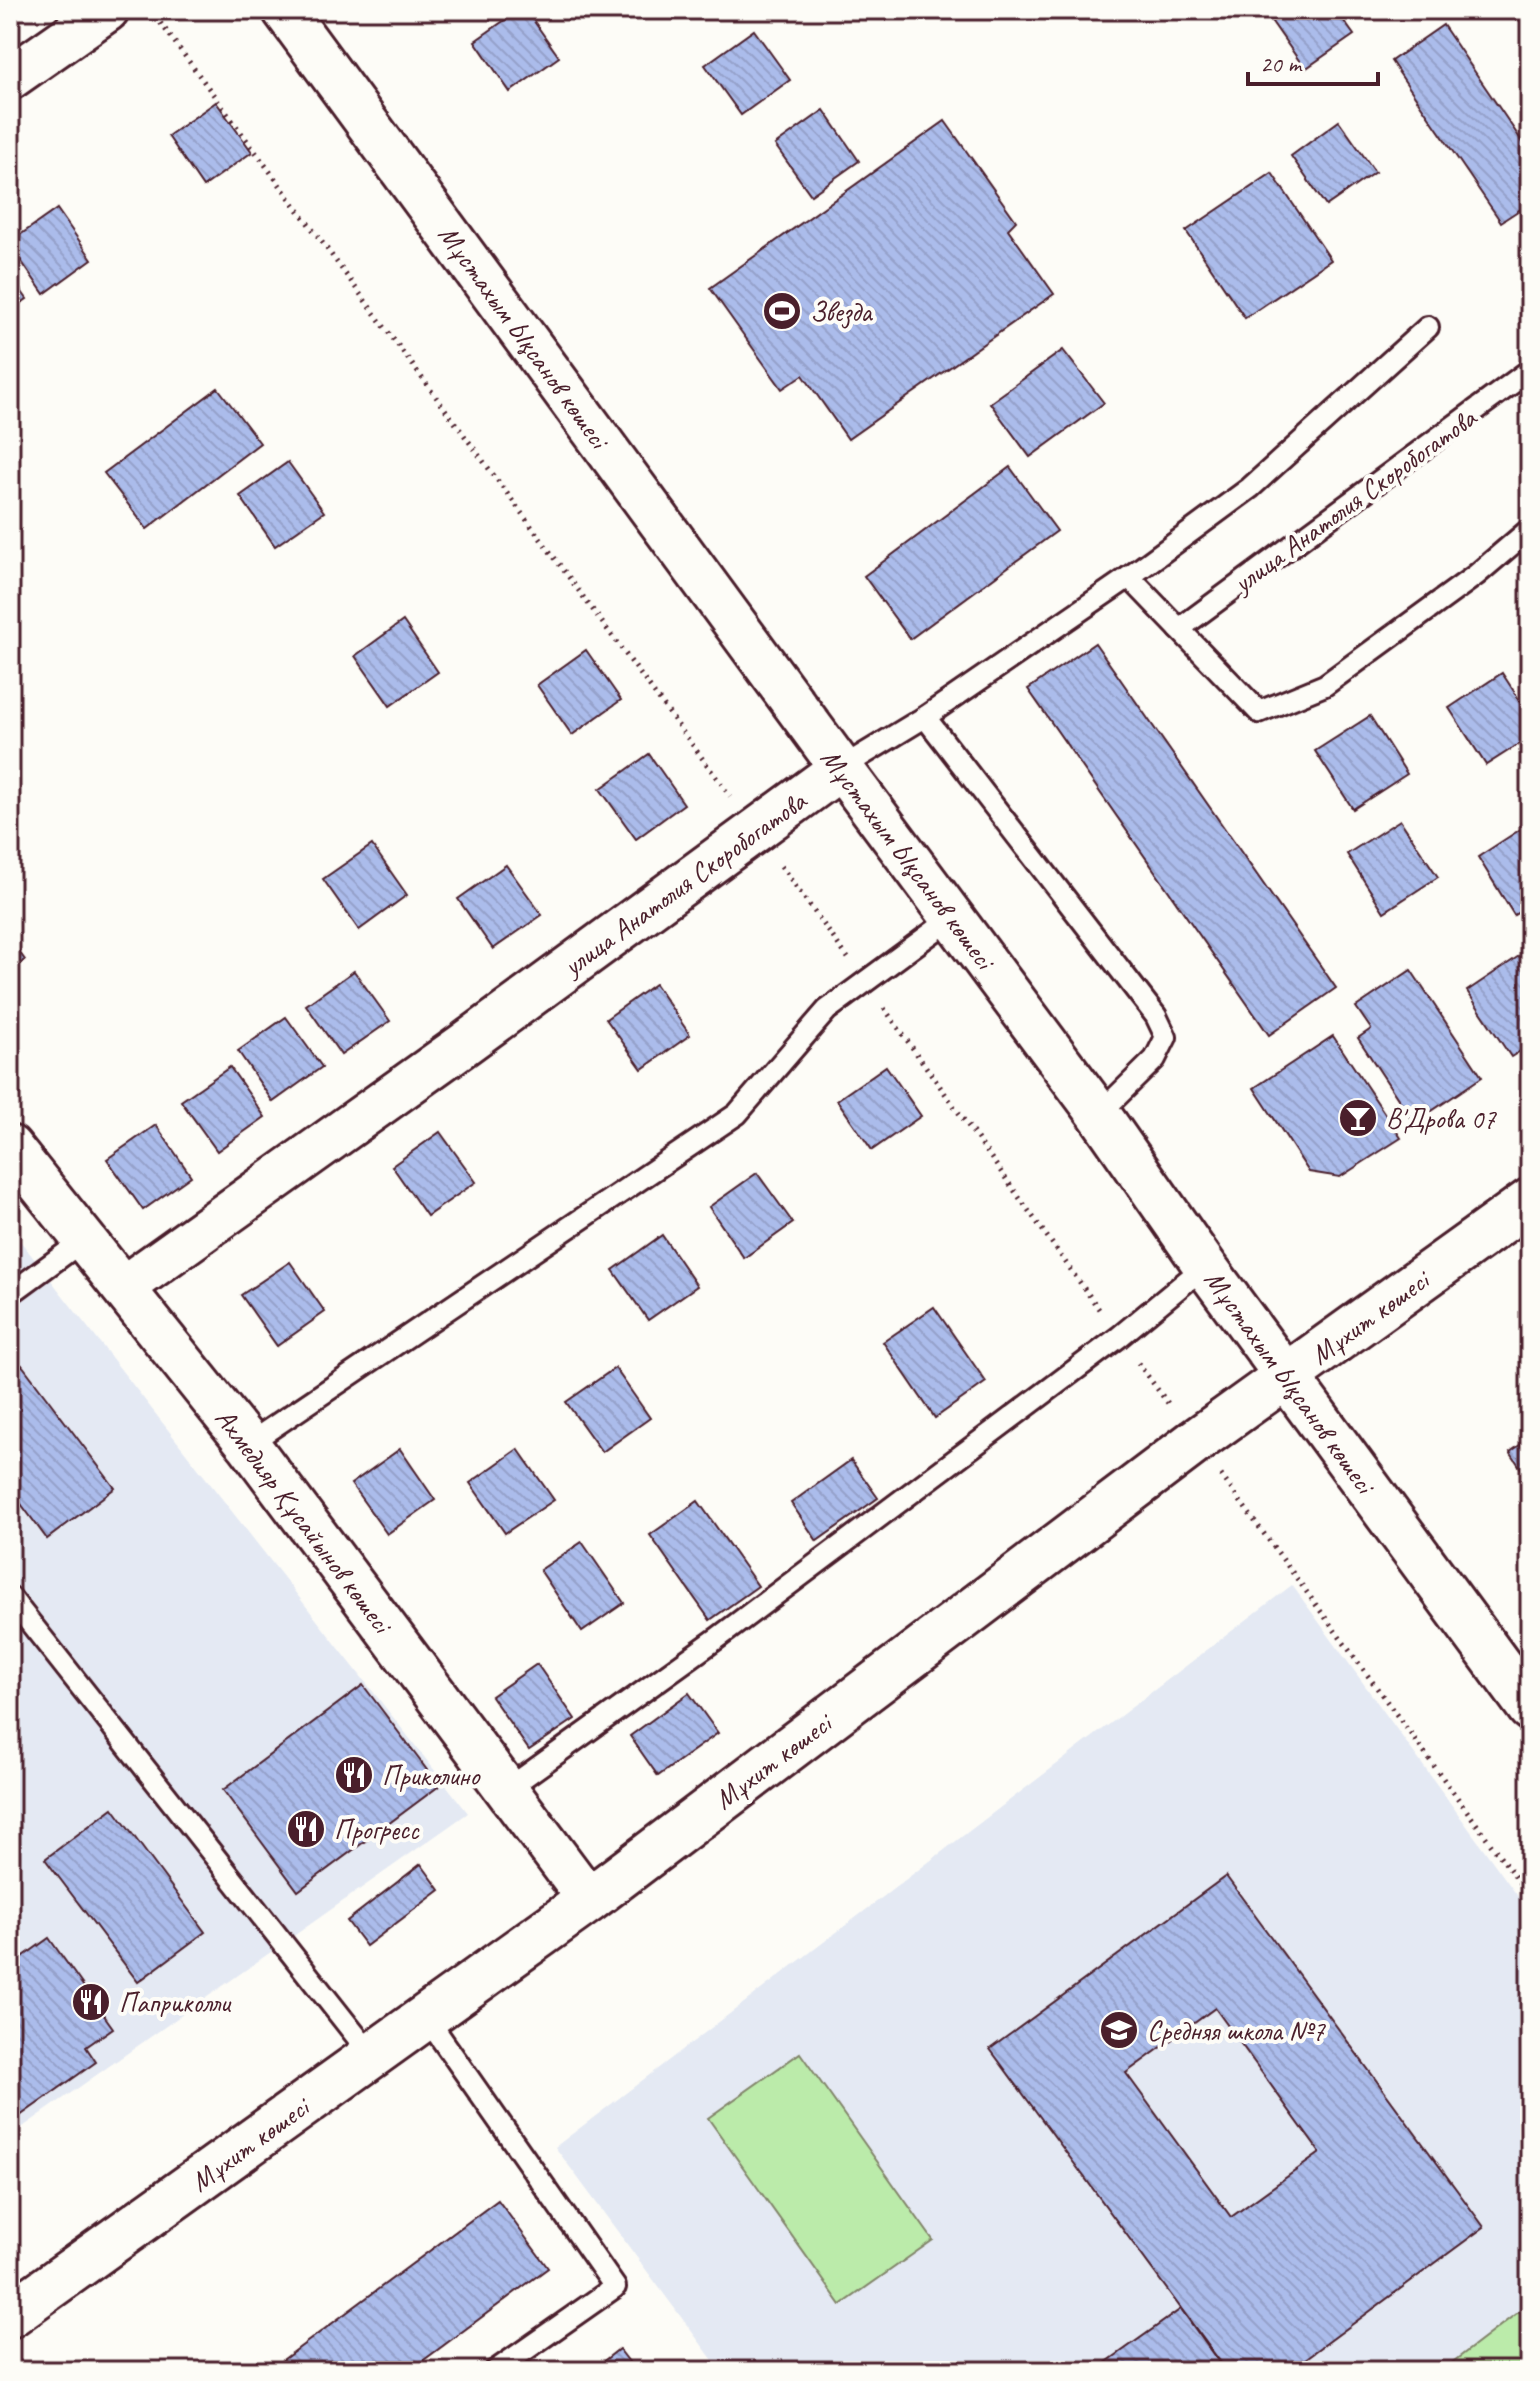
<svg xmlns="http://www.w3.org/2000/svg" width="1540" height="2381" font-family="Caveat,sans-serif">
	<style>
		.built { fill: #e4e9f3 }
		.garden { fill: #bbebaa; stroke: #82856a; stroke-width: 2 }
		.building { fill: url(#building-back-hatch); stroke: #4a1f2b; stroke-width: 2; fill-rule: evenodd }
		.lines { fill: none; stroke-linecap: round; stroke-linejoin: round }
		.lane-casing { stroke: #4a1f2b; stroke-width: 26 }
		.street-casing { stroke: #4a1f2b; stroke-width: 48 }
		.secondary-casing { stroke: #4a1f2b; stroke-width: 50 }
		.path { stroke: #4a1f2b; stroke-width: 5; stroke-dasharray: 2 6; stroke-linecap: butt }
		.lane { stroke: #fdfcf7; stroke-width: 20 }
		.street { stroke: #fdfcf7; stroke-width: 42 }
		.secondary { stroke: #fdfcf7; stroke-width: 44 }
		.labels { text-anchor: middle; stroke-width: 8; stroke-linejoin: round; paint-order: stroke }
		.poi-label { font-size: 28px; fill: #4a1f2b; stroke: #fdfcf7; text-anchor: start }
		.street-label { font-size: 28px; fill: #4a1f2b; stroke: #fdfcf7 }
	</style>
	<defs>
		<pattern id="building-back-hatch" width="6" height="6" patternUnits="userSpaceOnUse" patternTransform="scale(2)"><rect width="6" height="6" fill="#abbceb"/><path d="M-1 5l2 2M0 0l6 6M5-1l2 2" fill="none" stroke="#95a1ca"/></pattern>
	</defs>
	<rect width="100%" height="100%" fill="#fdfcf7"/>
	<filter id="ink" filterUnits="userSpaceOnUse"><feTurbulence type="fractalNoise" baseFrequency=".0125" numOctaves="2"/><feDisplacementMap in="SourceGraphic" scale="16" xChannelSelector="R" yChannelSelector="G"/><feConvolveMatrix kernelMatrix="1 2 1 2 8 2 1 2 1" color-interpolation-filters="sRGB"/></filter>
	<g filter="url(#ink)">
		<g class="built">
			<path d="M10 1228 468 1813 10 2136Z"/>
			<path d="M1292 1585 1530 1913V2371H721L555 2147Z"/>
		</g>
		<g class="garden">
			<path d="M800 2053 933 2240 841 2305 708 2118Z"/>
			<path d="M1525 2307 1530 2313V2371H1441Z"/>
		</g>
		<g class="building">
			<path d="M519 10H526L559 57 510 92 475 41Z"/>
			<path d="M1282 10H1336L1354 35 1305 69 1270 19Z"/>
			<path d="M1443 25 1530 153V203L1501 222 1391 61Z"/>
			<path d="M754 30 790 80 741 115 705 65Z"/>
			<path d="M216 102 252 152 203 187 168 136Z"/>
			<path d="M824 110 859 161 811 195 775 145Z"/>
			<path d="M945 121 1016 221 1008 229 1054 294 848 439 803 375 782 389 710 288Z"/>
			<path d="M1339 121 1375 172 1326 206 1291 156Z"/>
			<path d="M1272 173 1331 260 1245 318 1186 231Z"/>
			<path d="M57 209 92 259 44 294 10 245V242Z"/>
			<path d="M10 275 27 299 10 311Z"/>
			<path d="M1063 350 1104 403 1030 457 990 403Z"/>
			<path d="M218 388 260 443 147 529 104 473Z"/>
			<path d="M288 462 324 512 275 546 240 496Z"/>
			<path d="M1010 467 1057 531 910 639 864 576Z"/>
			<path d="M403 621 438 672 390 706 355 656Z"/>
			<path d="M1095 643 1336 988 1269 1035 1028 689Z"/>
			<path d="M586 650 621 700 572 735 537 685Z"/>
			<path d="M1502 673 1530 716V737L1486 765 1449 708Z"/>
			<path d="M1370 716 1407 774 1353 809 1315 751Z"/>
			<path d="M649 754 684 804 636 839 600 789Z"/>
			<path d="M1400 820 1438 877 1384 912 1347 854Z"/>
			<path d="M1530 823V905L1514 915 1478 857Z"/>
			<path d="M372 845 407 895 359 930 323 879Z"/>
			<path d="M506 865 542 915 493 949 458 899Z"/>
			<path d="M10 939 25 960 10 971Z"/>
			<path d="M1528 950 1530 1045 1511 1057 1467 991Z"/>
			<path d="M1411 970 1482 1077 1414 1123 1358 1038 1371 1029 1356 1007Z"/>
			<path d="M354 971 390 1021 341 1055 306 1005Z"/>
			<path d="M655 984 690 1035 642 1069 606 1019Z"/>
			<path d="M286 1017 322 1067 273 1102 238 1051Z"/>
			<path d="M1333 1036 1401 1138 1340 1177 1309 1172 1254 1088Z"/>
			<path d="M886 1066 921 1116 872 1150 837 1100Z"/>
			<path d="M230 1067 265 1117 217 1151 181 1101Z"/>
			<path d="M156 1125 191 1176 143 1210 107 1159Z"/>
			<path d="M440 1132 476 1182 427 1216 392 1166Z"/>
			<path d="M757 1173 793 1223 744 1258 709 1207Z"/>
			<path d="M662 1235 697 1286 648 1320 613 1270Z"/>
			<path d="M290 1262 325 1312 277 1346 241 1295Z"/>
			<path d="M934 1307 986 1382 935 1418 883 1342Z"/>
			<path d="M22 1365 115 1488 47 1539 10 1489V1374Z"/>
			<path d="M615 1368 650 1418 602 1452 566 1402Z"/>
			<path d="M1530 1438V1482L1510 1452Z"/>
			<path d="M400 1449 435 1500 387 1534 351 1484Z"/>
			<path d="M518 1449 554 1500 505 1533 470 1483Z"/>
			<path d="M851 1460 878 1498 817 1541 791 1503Z"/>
			<path d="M698 1501 758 1586 710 1620 650 1535Z"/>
			<path d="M582 1542 624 1603 582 1632 540 1570Z"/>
			<path d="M537 1664 575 1719 529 1750 491 1696Z"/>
			<path d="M363 1685 439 1786 298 1891 223 1790Z"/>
			<path d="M689 1693 718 1733 658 1776 630 1736Z"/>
			<path d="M113 1808 205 1932 138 1982 45 1859Z"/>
			<path d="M421 1864 440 1890 366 1946 347 1921Z"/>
			<path d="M1226 1876 1484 2227 1289 2371H1227L990 2049ZM1215 2008 1320 2153 1231 2217 1126 2073Z"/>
			<path d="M49 1938 113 2028 86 2047 96 2062 10 2123V1966Z"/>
			<path d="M498 2200 548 2268 409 2371H268Z"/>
			<path d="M1181 2309 1225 2371H1094Z"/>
			<path d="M619 2349 636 2371H591Z"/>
		</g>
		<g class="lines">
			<g class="lane-casing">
				<g id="lane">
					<path d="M1129 577 1259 712 1325 685 1476 575 1530 529"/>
					<path d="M1179 629 1530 370"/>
					<path d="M925 717 1156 1016 1166 1037 1155 1059 1099 1114"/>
					<path d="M841 768 925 717 1129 577 1250 488 1428 327"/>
					<path d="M10 1294 85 1239"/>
					<path d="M248 1444 737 1114 827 1010 952 918"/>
					<path d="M10 1597 372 2056"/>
					<path d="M506 1790 719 1637 1119 1337 1205 1266"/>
					<path d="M426 2017 615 2287 495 2371"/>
				</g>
			</g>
			<g class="street-casing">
				<g id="street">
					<path d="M284 10 841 768 1099 1114 1205 1266 1286 1376"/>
					<path d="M10 78 107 10"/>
					<path d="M10 1147 248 1444 589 1900"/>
					<path d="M124 1287 463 1045 841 768"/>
				</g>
			</g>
			<g class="secondary-casing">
				<g id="secondary">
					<path d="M1286 1376 1530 1708"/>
					<path d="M10 2315 589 1900 1196 1441 1530 1201"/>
				</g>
			</g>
			<g class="path">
				<path d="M151 10 730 796"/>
				<path d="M781 866 848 958"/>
				<path d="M884 1008 1101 1312"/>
				<path d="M1138 1363 1170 1406"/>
				<path d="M1221 1475 1530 1897"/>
			</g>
			<use href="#lane" class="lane"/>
			<use href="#street" class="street"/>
			<use href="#secondary" class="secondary"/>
		</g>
	</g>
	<defs>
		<g id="stadium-disc" transform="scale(2)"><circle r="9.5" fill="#4a1f2b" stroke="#fdfcf7"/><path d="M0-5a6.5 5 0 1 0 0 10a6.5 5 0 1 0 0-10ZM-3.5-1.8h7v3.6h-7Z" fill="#fff"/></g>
		<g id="bar-disc" transform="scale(2)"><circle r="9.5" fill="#4a1f2b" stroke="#fdfcf7"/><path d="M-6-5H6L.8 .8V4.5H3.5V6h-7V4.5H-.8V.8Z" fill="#fff"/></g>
		<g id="restaurant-disc" transform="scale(2)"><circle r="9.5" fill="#4a1f2b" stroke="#fdfcf7"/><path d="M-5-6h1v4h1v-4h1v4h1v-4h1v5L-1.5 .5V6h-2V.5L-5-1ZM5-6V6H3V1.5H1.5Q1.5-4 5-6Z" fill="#fff"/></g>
		<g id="school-disc" transform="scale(2)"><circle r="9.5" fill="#4a1f2b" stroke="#fdfcf7"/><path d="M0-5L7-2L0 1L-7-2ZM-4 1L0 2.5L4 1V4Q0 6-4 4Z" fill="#fff"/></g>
	</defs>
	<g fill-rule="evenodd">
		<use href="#stadium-disc" x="782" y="311"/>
		<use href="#bar-disc" x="1358" y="1118"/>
		<use href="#restaurant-disc" x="354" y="1775"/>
		<use href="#restaurant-disc" x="306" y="1829"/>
		<use href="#restaurant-disc" x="91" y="2002"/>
		<use href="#school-disc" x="1119" y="2030"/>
	</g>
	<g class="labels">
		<g class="poi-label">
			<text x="810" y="321">Звезда</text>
			<text x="1386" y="1128">В'Дрова 07</text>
			<text x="382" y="1785">Приколино</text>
			<text x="334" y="1839">Прогресс</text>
			<text x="119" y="2012">Паприколли</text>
			<text x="1147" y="2040">Средняя школа №7</text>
		</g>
		<g class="street-label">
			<text transform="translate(524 336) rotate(54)" y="10">Мұстахым Ықсанов көшесі</text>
			<text transform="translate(1354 500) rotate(-36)" y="10">улица Анатолия Скоробогатова</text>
			<text transform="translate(908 858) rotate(53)" y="10">Мұстахым Ықсанов көшесі</text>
			<text transform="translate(684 883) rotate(-36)" y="10">улица Анатолия Скоробогатова</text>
			<text transform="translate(1369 1317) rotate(-36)" y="10">Мұхит көшесі</text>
			<text transform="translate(1290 1381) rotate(54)" y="10">Мұстахым Ықсанов көшесі</text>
			<text transform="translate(304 1520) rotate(53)" y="10">Ахмедияр Құсайынов көшесі</text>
			<text transform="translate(772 1761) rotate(-37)" y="10">Мұхит көшесі</text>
			<text transform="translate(249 2144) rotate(-36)" y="10">Мұхит көшесі</text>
		</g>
	</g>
	<rect width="1540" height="2381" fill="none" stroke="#fdfcf7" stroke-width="40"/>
	<rect x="20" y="20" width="1500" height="2341" fill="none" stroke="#4a1f2b" stroke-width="3" filter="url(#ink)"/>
	<path d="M1248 72v12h130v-12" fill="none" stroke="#4a1f2b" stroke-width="4"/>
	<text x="1260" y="72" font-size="24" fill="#4a1f2b" stroke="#fdfcf7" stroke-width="6" paint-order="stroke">20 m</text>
</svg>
